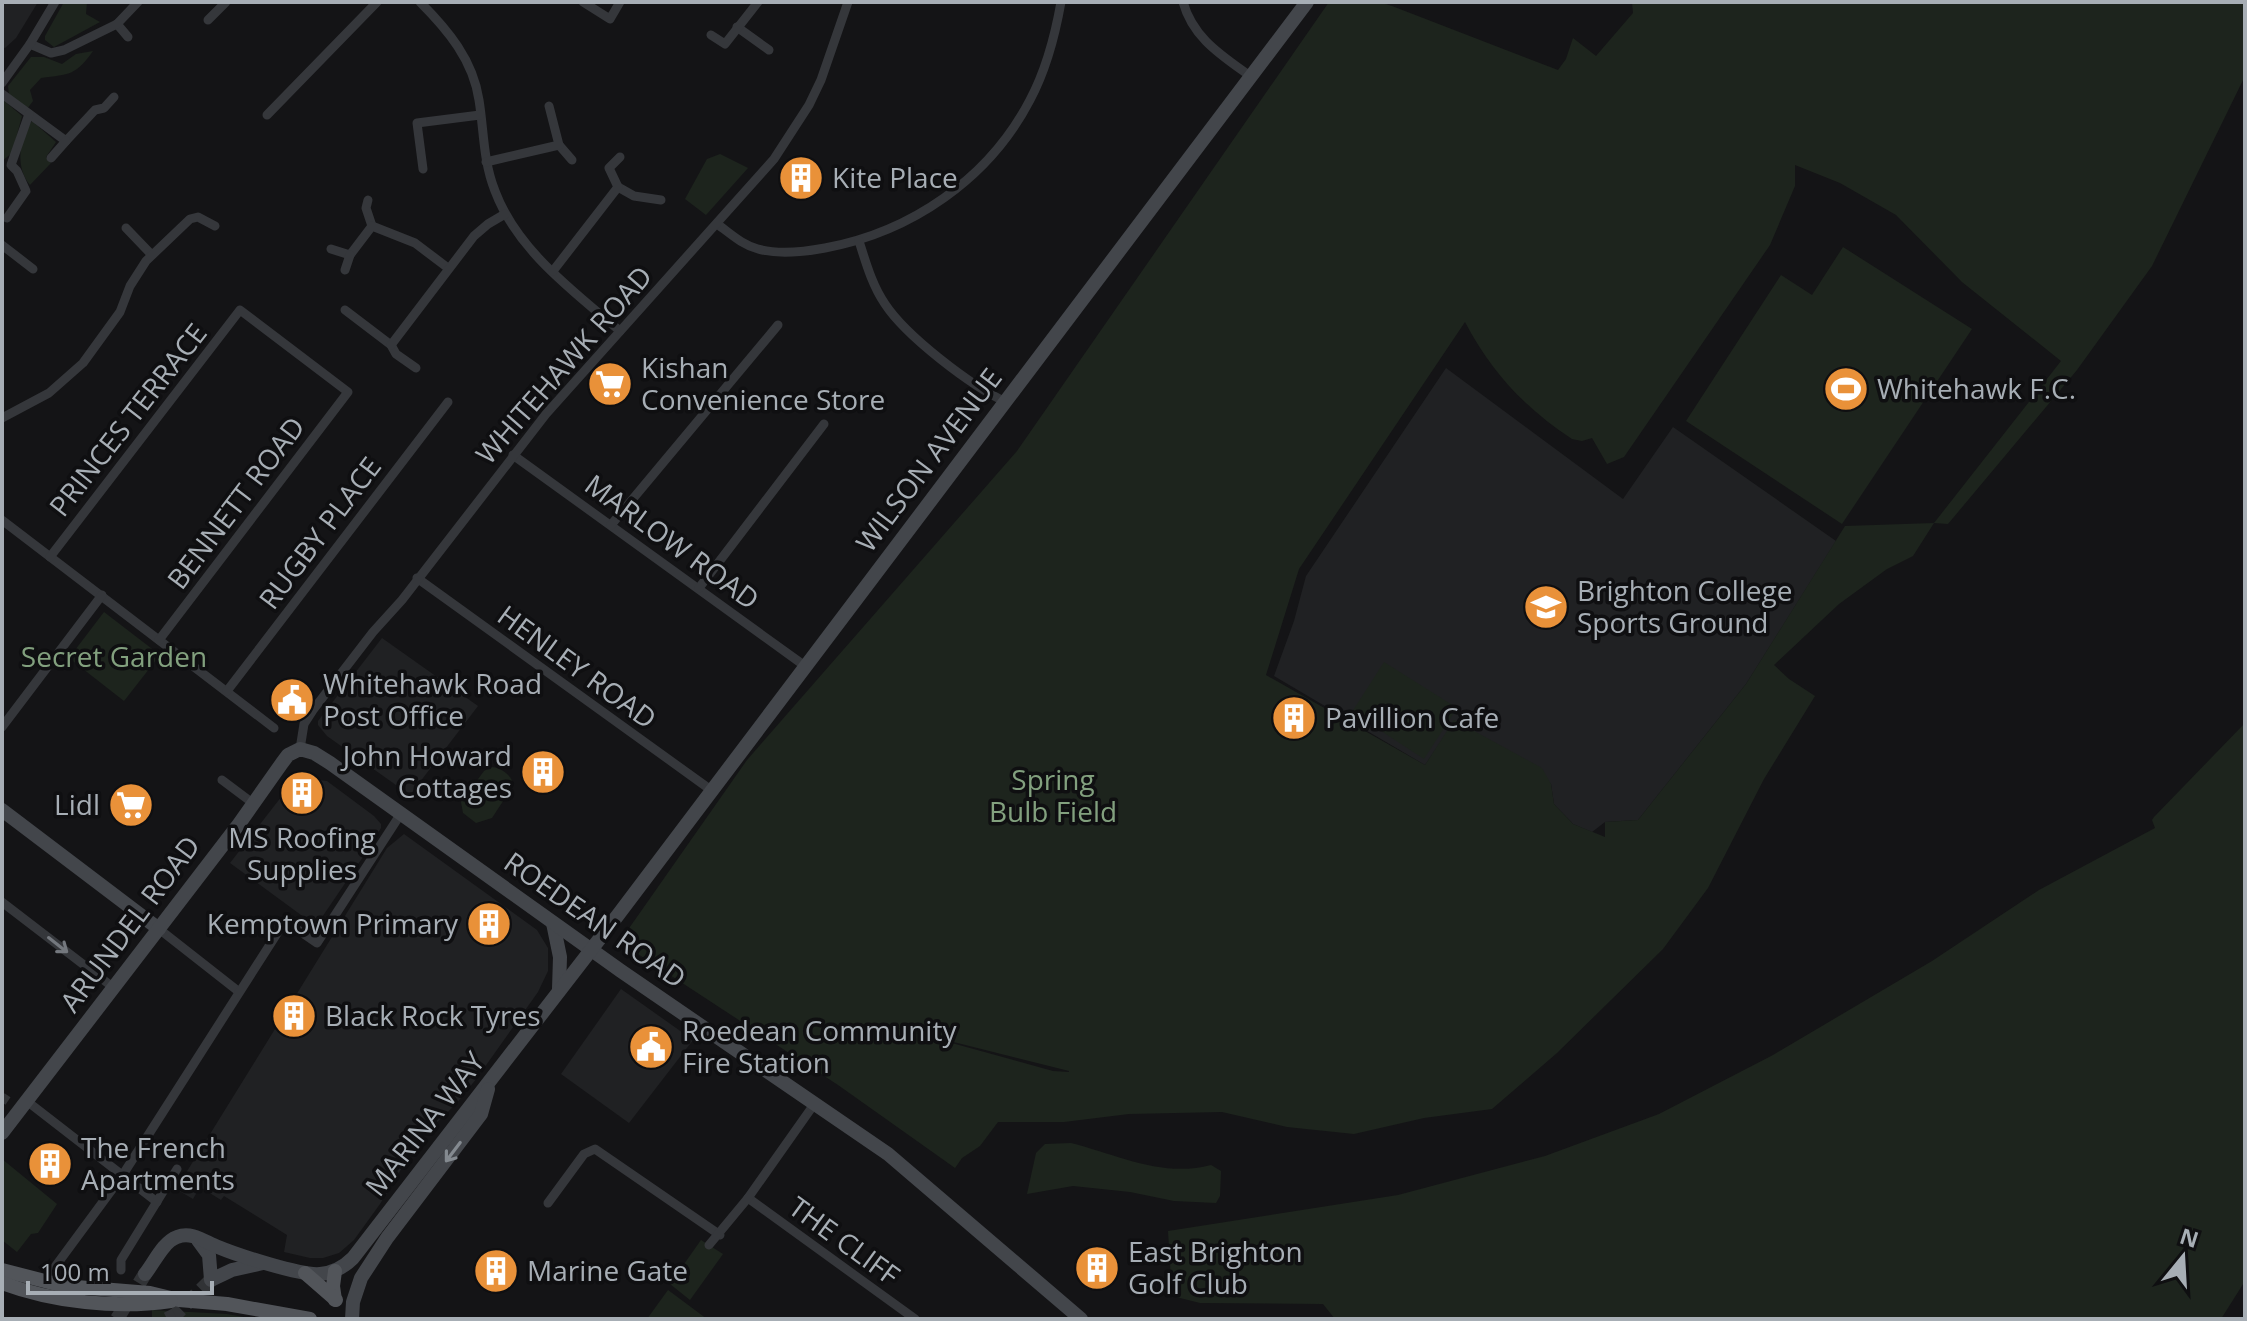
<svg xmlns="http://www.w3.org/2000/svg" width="2247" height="1321" font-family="'Open Sans',sans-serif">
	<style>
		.built { fill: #202123 }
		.green { fill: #1d241d; fill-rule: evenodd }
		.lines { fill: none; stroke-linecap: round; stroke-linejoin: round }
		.street-tunnel { stroke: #313336; stroke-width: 9; stroke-dasharray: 9 4.5; stroke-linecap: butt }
		.secondary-tunnel { stroke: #313336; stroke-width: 14; stroke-dasharray: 14 7; stroke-linecap: butt }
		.primary-tunnel { stroke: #313336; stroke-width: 14; stroke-dasharray: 14 7; stroke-linecap: butt }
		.street { stroke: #35373b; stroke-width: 9 }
		.secondary { stroke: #43464b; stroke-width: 14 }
		.primary { stroke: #52555a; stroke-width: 14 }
		.oneway { stroke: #74787e }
		.oneway2 { stroke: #848a90 }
		.labels { text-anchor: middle; stroke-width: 7; stroke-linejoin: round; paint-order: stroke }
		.poi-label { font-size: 28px; fill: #a7aeb5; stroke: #0f0f11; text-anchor: start }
		.street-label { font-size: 28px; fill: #a7aeb5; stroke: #0f0f11 }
		.park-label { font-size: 28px; fill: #82a07e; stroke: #0f0f11 }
	</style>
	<rect width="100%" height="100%" fill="#141416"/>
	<g class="built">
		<path d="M2 2H38L16 38 5 48 2 47Z"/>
		<path d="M1446 368 1623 499 1673 427 1836 541 1746 684 1638 820 1605 822 1592 832 1573 824 1554 804 1551 784 1455 721 1425 765 1274 676 1294 621 1306 576Z"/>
		<path d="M382 638 478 706 410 795 327 736 318 725V721Z"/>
		<path d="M301 778 327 781 374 816 381 824V828L365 854 316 926 230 863 292 783Z"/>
		<path d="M404 834 537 930 548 948V971L538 992 477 1078 456 1104 425 1134 418 1135 406 1130 397 1142 405 1154 403 1166 380 1204 354 1240 339 1253 323 1258H310L284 1252 287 1235 224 1196 221 1200 200 1187 193 1199 176 1189 387 848Z"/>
		<path d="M621 989 693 1040 629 1123 561 1074Z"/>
	</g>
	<g class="green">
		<path d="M64 2H87L86 14 100 22 54 47 45 40V36Z"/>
		<path d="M1329 2H1379L1392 6 1558 70 1566 59 1573 38 1596 56 1633 13 1632 2H2245V76L2152 266 2077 370 1948 524 1934 523 1913 556 1887 569 1839 604 1774 665 1789 679 1815 696 1764 779 1708 888 1663 949 1557 1053 1492 1109 1424 1118 1354 1134 1287 1127 1222 1112 1129 1114 1064 1122H998L980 1146 962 1158 955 1168 838 1085 638 954 623 943 625 934 747 760 1017 451ZM1795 165 1840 183 1896 215 1962 282 2061 361 1934 523 1845 526 1746 684 1638 820 1605 822V837L1573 824 1554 804 1551 784 1542 768 1454 720 1425 765 1266 675 1299 569 1465 322C1492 373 1524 407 1572 439L1582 441 1592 438 1607 464 1624 457 1770 245 1795 186ZM890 1026 1069 1071V1072L1053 1071Z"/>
		<path d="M93 51C75 76 70 74 41 78L30 90 33 101 27 109 9 95 8 86 31 57H44L62 64 76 54Z"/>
		<path d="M2 99 22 116 12 153 2 161Z"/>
		<path d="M32 121 56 142 46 157 51 163 30 185C15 167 19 139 32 121Z"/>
		<path d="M720 154 748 168 706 215 685 199 707 159Z"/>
		<path d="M1843 247 1972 329 1842 524 1686 421 1781 275 1812 295Z"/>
		<path d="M104 612 160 655 124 701 69 658Z"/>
		<path d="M1384 662 1457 708 1424 759 1352 712Z"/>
		<path d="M2245 723V1281L2221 1319H1335L1323 1304 1200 1303 1172 1296 1168 1231 1398 1195 1545 1156 1659 1114 1773 1055 1932 961 2039 890 2155 828 2152 820 2154 817Z"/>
		<path d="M491 767C501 767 513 776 513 786L492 818 476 823 463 813 461 802 484 771Z"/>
		<path d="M1071 1143C1118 1155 1163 1178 1211 1165L1221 1171 1220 1196 1216 1203 1174 1201 1130 1192 1073 1186 1027 1194 1036 1153 1045 1144Z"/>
		<path d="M2 1159 57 1204 38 1233 31 1234 17 1252 2 1240Z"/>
		<path d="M701 1240 723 1254 690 1300 670 1284Z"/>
		<path d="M668 1290 707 1319H647Z"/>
		<path d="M152 1310 227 1314 255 1319H152Z"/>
	</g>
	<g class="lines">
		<path class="street-tunnel" d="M2 1097 8 1101"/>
		<g class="secondary-tunnel">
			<path d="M117 1319 145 1274"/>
			<path d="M171 1319 211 1280"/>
		</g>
		<path class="primary-tunnel" d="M167 1319 175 1315"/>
		<g class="street">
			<path d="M420 2C448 30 473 60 479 100 484 131 483 161 495 191 517 250 573 291 620 331"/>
			<path d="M583 2 610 19 620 2"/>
			<path d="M1183 2C1193 38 1221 55 1250 76"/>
			<path d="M208 20 226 2"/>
			<path d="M117 24 128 37"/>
			<path d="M737 27 769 50"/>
			<path d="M711 35 725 44 758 2"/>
			<path d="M30 44 51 53 64 50 117 24 138 2"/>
			<path d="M2 83 30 44 55 2"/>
			<path d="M2 94 66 141 95 110 104 108 114 97"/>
			<path d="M267 115 377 2"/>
			<path d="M559 145 572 160"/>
			<path d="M51 158 66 141"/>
			<path d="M486 162 559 145 549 106"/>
			<path d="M423 169 417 123 480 115"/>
			<path d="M618 187 634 196 661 200"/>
			<path d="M368 200 366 208 372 226"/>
			<path d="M7 218 26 191 17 171 11 165 29 114"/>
			<path d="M717 224C730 233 742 245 758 249 779 255 804 252 825 248 911 232 989 179 1030 100 1046 70 1055 36 1061 2"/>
			<path d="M126 228 151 254"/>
			<path d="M859 241C866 263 872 285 885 304 906 336 971 386 1006 402"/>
			<path d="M2 245 33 269"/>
			<path d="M331 249 350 255 372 226 415 243 448 268"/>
			<path d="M345 270 350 255"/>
			<path d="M553 271 618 187 609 168 620 157"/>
			<path d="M345 310 391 345 396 354 416 368"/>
			<path d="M391 345 474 236 488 224 505 214"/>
			<path d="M2 418 49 393 83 363 120 312 130 286 146 261 190 219 198 217 215 226"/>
			<path d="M513 455 805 666"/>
			<path d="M2 520 274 728"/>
			<path d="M611 525 778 325"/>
			<path d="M50 557 240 310 348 392 159 640"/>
			<path d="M417 578 711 790"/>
			<path d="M699 588 824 424"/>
			<path d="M227 691 448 402"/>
			<path d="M2 727 102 595"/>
			<path d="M300 749 304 724 313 710 373 632 402 600 546 414 774 159 809 105 821 80 848 2"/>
			<path d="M222 780 254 804"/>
			<path d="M2 902 114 988"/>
			<path d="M159 929 238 991"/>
			<path d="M28 1102 157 1202"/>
			<path d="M748 1198 915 1319"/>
			<path d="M548 1203 584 1154 595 1149 720 1235"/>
			<path d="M709 1245 748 1198 815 1103"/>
			<path d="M121 1270V1260L177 1169"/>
			<path d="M46 1283 49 1275 122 1176 285 921 317 943 400 815"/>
		</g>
		<g class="secondary">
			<path d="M2 810 159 929"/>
			<path d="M553 923 560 957 559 989"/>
			<path d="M2 1133 239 824 282 763 288 755 300 749 314 753 330 763 621 971 888 1154 1081 1319"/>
			<path d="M198 1240 209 1255 211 1280 232 1270 263 1263"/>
			<path d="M145 1274C154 1263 163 1242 177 1237 192 1231 205 1242 218 1247 237 1255 302 1276 320 1274 333 1273 344 1267 353 1258L618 915 1307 2"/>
			<path d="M352 1319 353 1302 361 1278 387 1238 481 1114 488 1089"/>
		</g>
		<g class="primary">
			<path d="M2 1270 64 1286 150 1293 179 1300 227 1304 310 1319"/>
			<path d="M335 1271 333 1286 335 1300"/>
			<path d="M305 1273 336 1300"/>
			<path d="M2 1283C53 1302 117 1309 171 1301"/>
		</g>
	</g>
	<defs><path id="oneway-shaft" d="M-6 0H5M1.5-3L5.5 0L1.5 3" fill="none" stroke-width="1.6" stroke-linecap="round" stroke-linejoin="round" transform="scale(2)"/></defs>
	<use class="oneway" href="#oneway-shaft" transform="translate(58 945) rotate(38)"/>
	<use class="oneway2" href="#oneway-shaft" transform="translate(453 1152) rotate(127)"/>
	<defs>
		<g id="building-disc" transform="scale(2.3)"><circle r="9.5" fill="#e99139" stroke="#0f0f11"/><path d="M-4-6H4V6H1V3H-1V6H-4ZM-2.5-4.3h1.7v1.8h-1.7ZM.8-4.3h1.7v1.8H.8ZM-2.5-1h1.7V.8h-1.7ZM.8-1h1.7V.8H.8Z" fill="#fff"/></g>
		<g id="supermarket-disc" transform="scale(2.3)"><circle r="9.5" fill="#e99139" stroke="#0f0f11"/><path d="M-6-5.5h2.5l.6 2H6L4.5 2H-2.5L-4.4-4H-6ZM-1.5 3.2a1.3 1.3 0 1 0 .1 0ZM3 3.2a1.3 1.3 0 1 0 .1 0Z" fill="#fff"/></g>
		<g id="stadium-disc" transform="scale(2.3)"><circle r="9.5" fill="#e99139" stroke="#0f0f11"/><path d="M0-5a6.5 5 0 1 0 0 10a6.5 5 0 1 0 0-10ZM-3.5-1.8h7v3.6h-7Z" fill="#fff"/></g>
		<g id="school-disc" transform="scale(2.3)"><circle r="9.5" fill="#e99139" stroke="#0f0f11"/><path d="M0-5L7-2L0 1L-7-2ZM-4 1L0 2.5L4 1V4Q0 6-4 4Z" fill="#fff"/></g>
		<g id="civic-disc" transform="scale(2.3)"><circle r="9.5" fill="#e99139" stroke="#0f0f11"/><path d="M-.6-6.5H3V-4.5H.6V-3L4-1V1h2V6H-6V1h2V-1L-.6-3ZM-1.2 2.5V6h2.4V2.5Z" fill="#fff"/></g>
	</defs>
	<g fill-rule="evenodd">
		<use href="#building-disc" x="801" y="178"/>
		<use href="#supermarket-disc" x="610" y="384"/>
		<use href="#stadium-disc" x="1846" y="389"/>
		<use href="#school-disc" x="1546" y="607"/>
		<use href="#civic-disc" x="292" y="700"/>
		<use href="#building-disc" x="1294" y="718"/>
		<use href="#building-disc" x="543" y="772"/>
		<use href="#building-disc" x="302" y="793"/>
		<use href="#supermarket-disc" x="131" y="805"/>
		<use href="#building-disc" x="489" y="924"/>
		<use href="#building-disc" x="294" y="1016"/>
		<use href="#civic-disc" x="651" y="1047"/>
		<use href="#building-disc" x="50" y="1164"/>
		<use href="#building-disc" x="1097" y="1268"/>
		<use href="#building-disc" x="496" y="1271"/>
	</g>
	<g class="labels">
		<g class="poi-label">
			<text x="832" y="188">Kite Place</text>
			<text x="641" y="378">Kishan<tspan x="641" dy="32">Convenience Store</tspan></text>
			<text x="1877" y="399">Whitehawk F.C.</text>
			<text x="1577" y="601">Brighton College<tspan x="1577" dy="32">Sports Ground</tspan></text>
			<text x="323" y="694">Whitehawk Road<tspan x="323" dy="32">Post Office</tspan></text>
			<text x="1325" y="728">Pavillion Cafe</text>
			<text x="512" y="766" text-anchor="end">John Howard<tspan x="512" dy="32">Cottages</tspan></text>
			<text x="100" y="815" text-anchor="end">Lidl</text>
			<text x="302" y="848" text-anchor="middle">MS Roofing<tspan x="302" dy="32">Supplies</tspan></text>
			<text x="458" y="934" text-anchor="end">Kemptown Primary</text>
			<text x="325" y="1026">Black Rock Tyres</text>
			<text x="682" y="1041">Roedean Community<tspan x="682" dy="32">Fire Station</tspan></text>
			<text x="81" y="1158">The French<tspan x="81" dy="32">Apartments</tspan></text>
			<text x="1128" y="1262">East Brighton<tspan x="1128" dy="32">Golf Club</tspan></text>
			<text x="527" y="1281">Marine Gate</text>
		</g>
		<g class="street-label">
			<text transform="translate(564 365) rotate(-49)" y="10">WHITEHAWK ROAD</text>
			<text transform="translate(128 420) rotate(-52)" y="10">PRINCES TERRACE</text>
			<text transform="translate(929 460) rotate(-53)" y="10">WILSON AVENUE</text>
			<text transform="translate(236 503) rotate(-53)" y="10">BENNETT ROAD</text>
			<text transform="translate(320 533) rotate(-53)" y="10">RUGBY PLACE</text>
			<text transform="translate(672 542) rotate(36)" y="10">MARLOW ROAD</text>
			<text transform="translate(577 667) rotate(36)" y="10">HENLEY ROAD</text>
			<text transform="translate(595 920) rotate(35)" y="10">ROEDEAN ROAD</text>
			<text transform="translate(130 924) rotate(-53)" y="10">ARUNDEL ROAD</text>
			<text transform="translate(425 1124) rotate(-52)" y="10">MARINA WAY</text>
			<text transform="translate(844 1241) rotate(36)" y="10">THE CLIFF</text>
		</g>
		<g class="park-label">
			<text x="114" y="667">Secret Garden</text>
			<text x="1053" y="790">Spring<tspan x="1053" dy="32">Bulb Field</tspan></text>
		</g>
	</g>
	<rect width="2247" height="1321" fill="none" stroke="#a7aeb5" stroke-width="8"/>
	<g transform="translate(2183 1257) rotate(18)" stroke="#0f0f11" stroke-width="6" paint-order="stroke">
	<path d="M0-6L14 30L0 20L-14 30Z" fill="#a7aeb5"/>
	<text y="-12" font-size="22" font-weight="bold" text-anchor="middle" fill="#a7aeb5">N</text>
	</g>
	<path d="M28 1281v12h184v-12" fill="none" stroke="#a7aeb5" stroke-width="4"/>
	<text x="40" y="1281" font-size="24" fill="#a7aeb5" stroke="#0f0f11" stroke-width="6" paint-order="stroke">100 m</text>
</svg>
